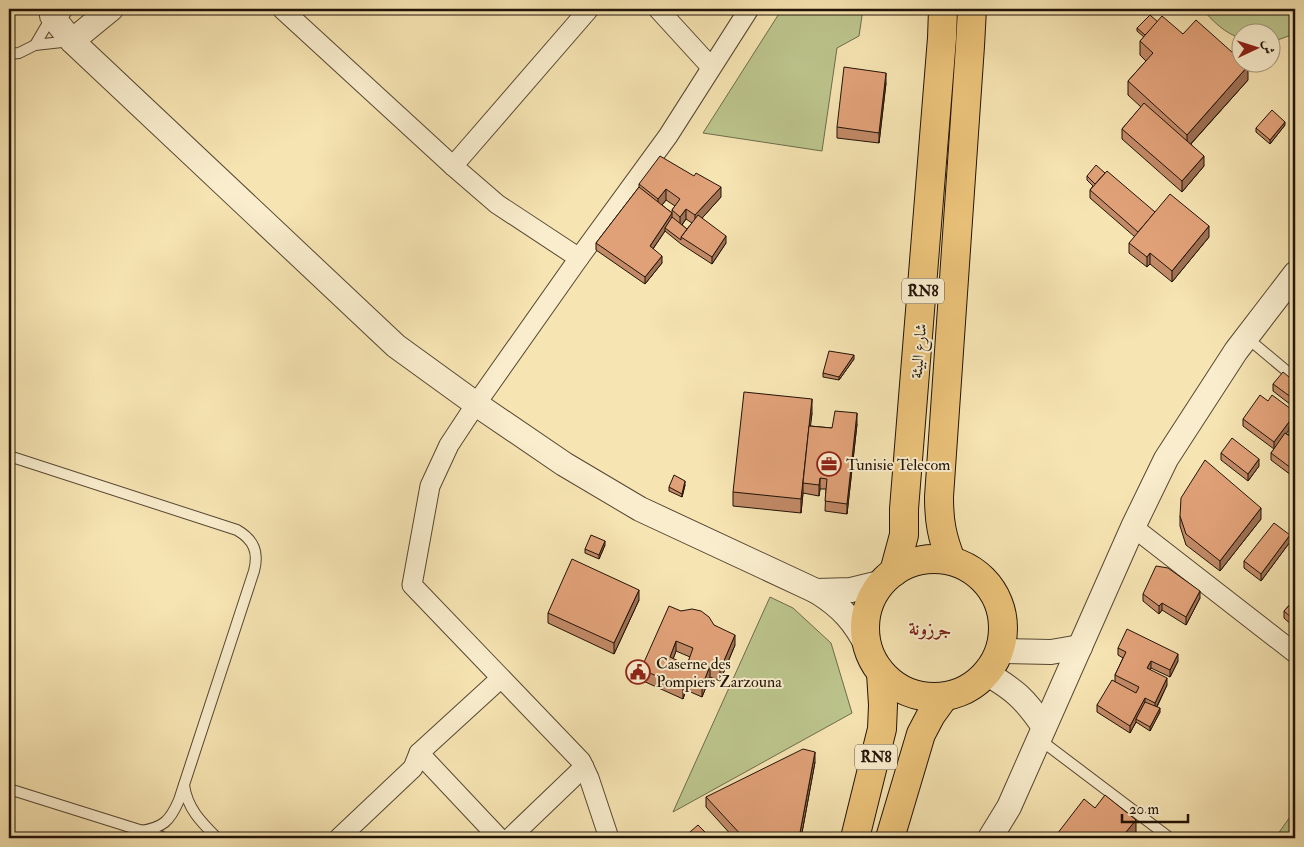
<svg xmlns="http://www.w3.org/2000/svg" width="1304" height="847" font-family="'IM FELL Double Pica',Amiri,serif">
	<style>
		.green { fill: #bcc48c; stroke: #6e6c4a }
		.lines { fill: none; stroke-linecap: round; stroke-linejoin: round }
		.service-casing { stroke: #564732; stroke-width: 12 }
		.minor-casing { stroke: #564732; stroke-width: 21 }
		.tertiary-casing { stroke: #564732; stroke-width: 26 }
		.primary-casing { stroke: #211307; stroke-width: 30 }
		.service { stroke: #f9edcd; stroke-width: 10 }
		.minor { stroke: #f9edcd; stroke-width: 19 }
		.tertiary { stroke: #f9edcd; stroke-width: 24 }
		.primary { stroke: #ebc279; stroke-width: 28 }
		.wall { fill: #c28a67; stroke: #211307; fill-rule: evenodd }
		.shaded-wall { fill: #9e7154; stroke: #211307 }
		.building { fill: #e1a178; stroke: #211307; fill-rule: evenodd }
		.labels { text-anchor: middle; stroke-width: 4; stroke-linejoin: round; paint-order: stroke }
		.shield { fill: #f9edcd; stroke: #625442; stroke-width: 1 }
		.shield-label { font-size: 15px; font-weight: bold; fill: #211307 }
		.street-label { font-size: 16px; fill: #211307; stroke: #f9edcd }
		.poi-label { font-size: 16px; fill: #211307; stroke: #f9edcd; text-anchor: start }
		.quarter-label { font-size: 19px; font-weight: bold; fill: #7a1f14; stroke: #f9edcd }
	</style>
	<rect width="100%" height="100%" fill="#f6e4b2"/>
	<filter id="stains"><feTurbulence type="fractalNoise" baseFrequency=".004" numOctaves="4"/><feColorMatrix values="0 0 0 0 .2 0 0 0 0 .09 0 0 0 0 .02 0 0 0 .5 -.17"/></filter>
	<radialGradient id="worn" r=".72"><stop offset=".6" stop-color="#630" stop-opacity="0"/><stop offset="1" stop-color="#630" stop-opacity=".3"/></radialGradient>
	<g class="green">
		<path d="M782 9H863L859 36 837 48 822 151 703 133Z"/>
		<path d="M1202 9H1295V69L1292 66 1294 34 1272 42V32H1242L1241 38C1225 34 1212 20 1202 9Z"/>
		<path d="M770 597 793 608 831 643 852 713 673 812Z"/>
		<path d="M1295 810V838H1275Z"/>
	</g>
	<g class="lines">
		<g class="service-casing">
			<g id="service">
				<path d="M35 45 52 16"/>
				<path d="M9 54 19 53 35 45 71 41"/>
				<path d="M1246 337 1295 378"/>
				<path d="M9 456 237 530C254 540 259 552 254 571L179 800C170 821 163 828 140 831"/>
				<path d="M1039 739 1170 838"/>
				<path d="M184 785C187 808 201 822 217 838"/>
				<path d="M9 789 165 838"/>
			</g>
		</g>
		<g class="minor-casing">
			<g id="minor">
				<path d="M282 9 453 166 497 204 579 258"/>
				<path d="M658 9 711 67"/>
				<path d="M453 166 589 9"/>
				<path d="M1133 527 1295 653"/>
				<path d="M419 753 499 838"/>
				<path d="M339 838 413 768 419 753 501 678"/>
				<path d="M510 838 584 767"/>
				<path d="M609 838 589 778 581 761 412 585 430 486 449 445 476 404 579 258 668 136 749 9"/>
			</g>
		</g>
		<g class="tertiary-casing">
			<g id="tertiary">
				<path d="M60 9 52 16 72 41 396 346 476 404 564 464 640 509 816 591C842 607 855 622 868 648"/>
				<path d="M72 41 111 9"/>
				<path d="M816 591 851 590 884 582"/>
				<path d="M999 651 1051 652 1080 647"/>
				<path d="M986 673C1015 690 1025 699 1044 727"/>
				<path d="M990 838 1009 807 1133 527 1166 459 1236 351 1295 274"/>
			</g>
		</g>
		<g class="primary-casing">
			<g id="primary">
				<circle cx="934" cy="628" r="69"/>
				<path d="M951 560C942 537 939 522 939 497L970 46 972 9"/>
				<path d="M894 572 904 535V509L942 38 943 9"/>
				<path d="M855 838 882 729 883 705 881 673"/>
				<path d="M890 838 921 734 931 715 944 697"/>
			</g>
		</g>
		<use href="#service" class="service"/>
		<use href="#minor" class="minor"/>
		<use href="#tertiary" class="tertiary"/>
		<use href="#primary" class="primary"/>
	</g>
	<g class="wall">
		<path d="M1158 22 1183 34 1248 80 1191 144 1204 166 1182 192 1122 139V129L1141 107 1128 95V81L1146 61 1140 55V41L1144 37 1137 31V28Z"/>
		<path d="M886 83 879 143 837 138V127Z"/>
		<path d="M1285 125 1270 144 1256 132V128Z"/>
		<path d="M1087 176 1155 212 1209 237 1172 282 1150 264 1147 267 1129 253V243L1135 237 1090 198V190L1093 186 1087 180Z"/>
		<path d="M639 184 721 197 702 218 726 243 712 264 681 244 665 231 653 249 662 263 645 284 596 250V243L639 187ZM666 200 675 206 672 210V213L662 205ZM686 219 692 223 687 229 682 225Z"/>
		<path d="M1295 327V362L1290 357V333Z"/>
		<path d="M854 359 839 380 823 377V373Z"/>
		<path d="M1295 382V408L1273 391V384Z"/>
		<path d="M1268 401 1295 412V439L1289 435V430L1286 433 1295 440V478L1271 460V453L1274 449 1243 426V419Z"/>
		<path d="M812 413 810 426 832 428 857 424 847 514 825 511 826 489H820L819 496 803 493 801 513 733 506V492Z"/>
		<path d="M1221 453 1259 466 1248 481 1221 460Z"/>
		<path d="M685 485 682 497 669 491V487Z"/>
		<path d="M1180 516 1261 519 1220 571 1186 545 1180 526Z"/>
		<path d="M1290 542 1261 581 1244 568V561Z"/>
		<path d="M605 545 599 559 585 553V549Z"/>
		<path d="M1143 594 1200 598 1186 625 1162 610 1159 614 1143 601Z"/>
		<path d="M1295 599V628L1284 618V611Z"/>
		<path d="M639 600 614 654 548 623V613Z"/>
		<path d="M681 611 714 625 735 645 720 681 710 677 702 697 686 690 683 699 641 680V669ZM676 651 690 657 687 665 673 659Z"/>
		<path d="M1118 648 1178 661 1170 677 1151 668 1150 670 1167 685 1157 707 1160 712 1150 731 1136 722 1130 733 1097 712V705L1115 682V675L1123 658 1118 655Z"/>
		<path d="M815 762 801 838H734L706 807V797Z"/>
	</g>
	<g class="shaded-wall">
		<path d="M1248 66V80L1187 148V135Z"/>
		<path d="M886 73V83L879 143V133Z"/>
		<path d="M1285 122V125L1270 144V140Z"/>
		<path d="M1204 156V166L1182 192V181Z"/>
		<path d="M721 187V197L695 226V215Z"/>
		<path d="M666 189V200L658 210V199Z"/>
		<path d="M686 209V219L680 227V217Z"/>
		<path d="M672 213V220L665 228V231L650 253V246Z"/>
		<path d="M1209 226V237L1172 282V271Z"/>
		<path d="M726 236V243L712 264V257Z"/>
		<path d="M1150 253V264L1147 267V257Z"/>
		<path d="M662 256V263L645 284V277Z"/>
		<path d="M854 355V359L839 380V377Z"/>
		<path d="M812 399V413L804 483H803V493L801 513V499Z"/>
		<path d="M857 413V424L847 514V504Z"/>
		<path d="M1295 414V421L1289 427V430L1274 450V442Z"/>
		<path d="M1259 459V466L1248 481V474Z"/>
		<path d="M820 478V489L819 496V485Z"/>
		<path d="M685 481V485L682 497V494Z"/>
		<path d="M1261 508V519L1220 571V561Z"/>
		<path d="M1290 535V542L1261 581V574Z"/>
		<path d="M605 541V545L599 559V555Z"/>
		<path d="M639 590V600L614 654V643Z"/>
		<path d="M1200 591V598L1186 625V617Z"/>
		<path d="M1162 603V610L1159 614V606Z"/>
		<path d="M735 635V645L720 681V670Z"/>
		<path d="M676 641V651L670 667V657Z"/>
		<path d="M1178 654V661L1170 677V670Z"/>
		<path d="M1151 661V668L1147 675V668Z"/>
		<path d="M710 666V677L702 697V686Z"/>
		<path d="M1167 678V685L1155 710V703Z"/>
		<path d="M686 679V690L683 699V688Z"/>
		<path d="M1145 698V705L1136 719V722L1130 733V726Z"/>
		<path d="M1160 708V712L1150 731V727Z"/>
		<path d="M815 752V762L801 838H799Z"/>
		<path d="M1136 820V833L1132 838 1126 832Z"/>
	</g>
	<g class="building">
		<path d="M1150 15 1158 22 1145 35 1137 28Z"/>
		<path d="M1162 16 1183 34 1196 20 1242 61V62H1244L1248 66 1187 135 1128 81 1153 53 1140 41Z"/>
		<path d="M844 67 886 73 879 133 837 127Z"/>
		<path d="M1144 103 1204 156 1182 181 1122 129Z"/>
		<path d="M1272 110 1285 122 1270 140 1256 128Z"/>
		<path d="M660 156 694 176 696 173 721 187 695 215 686 209 680 217 672 210 680 199 666 189 658 199 639 184Z"/>
		<path d="M1096 165 1105 173 1095 184 1087 176Z"/>
		<path d="M1107 171 1155 212 1138 232 1090 190Z"/>
		<path d="M639 187 672 213 650 246 662 256 645 277 596 243Z"/>
		<path d="M1170 194 1209 226 1172 271 1150 253 1147 257 1129 243Z"/>
		<path d="M698 215 726 236 712 257 681 237Z"/>
		<path d="M672 217 687 229 681 237V240L665 228Z"/>
		<path d="M1295 327V352L1290 347V333Z"/>
		<path d="M829 351 854 355 839 377 823 373Z"/>
		<path d="M1283 372 1295 382V400L1273 384Z"/>
		<path d="M744 392 812 399 801 499 733 492Z"/>
		<path d="M1260 395 1268 401 1272 395 1295 412V414L1274 442 1243 419Z"/>
		<path d="M835 411 857 413 847 504 825 501 827 479 820 478 819 485 803 483 809 426 832 428Z"/>
		<path d="M1295 419V432L1289 427Z"/>
		<path d="M1285 433 1295 440V471L1271 453Z"/>
		<path d="M1232 438 1259 459 1248 474 1221 453Z"/>
		<path d="M1205 460 1261 508 1220 561 1186 534 1180 516 1181 498Z"/>
		<path d="M674 475 685 481 682 494 669 487Z"/>
		<path d="M1274 523 1290 535 1261 574 1244 561Z"/>
		<path d="M591 535 605 541 599 555 585 549Z"/>
		<path d="M572 559 639 590 614 643 548 613Z"/>
		<path d="M1156 566 1168 568 1200 591 1186 617 1162 603 1159 606 1143 594Z"/>
		<path d="M1295 599V621L1284 611Z"/>
		<path d="M669 606 681 611 692 609 701 611 709 617 714 625 735 635 720 670 710 666 702 686 686 679 683 688 641 669ZM676 641 693 648 687 665 670 657Z"/>
		<path d="M1127 629 1178 654 1170 670 1151 661 1147 668 1167 678 1155 703 1145 698 1130 726 1097 705 1112 680 1136 693 1139 687 1115 675 1126 652 1118 648Z"/>
		<path d="M1145 702 1160 708 1150 727 1136 719Z"/>
		<path d="M803 749 815 752 799 838H794L776 835 775 838H744L706 797Z"/>
		<path d="M1105 795 1136 820 1126 832 1134 838H1054L1084 799 1095 808Z"/>
		<path d="M698 825 711 838H683Z"/>
	</g>
	<defs>
		<g id="office-ring" transform="scale(1.25)"><circle r="9.5" fill="#f9edcd" stroke="#8f2418" stroke-width="1.5"/><path d="M-6-3h4V-5.5h4V-3h4V5H-6ZM-1-4.5V-3h2v-1.5ZM-6 0V1H6V0Z" fill="#8f2418"/></g>
		<g id="civic-ring" transform="scale(1.25)"><circle r="9.5" fill="#f9edcd" stroke="#8f2418" stroke-width="1.5"/><path d="M-.6-6.5H3V-4.5H.6V-3L4-1V1h2V6H-6V1h2V-1L-.6-3ZM-1.2 2.5V6h2.4V2.5Z" fill="#8f2418"/></g>
	</defs>
	<g fill-rule="evenodd">
		<use href="#office-ring" x="829" y="464"/>
		<use href="#civic-ring" x="638" y="672"/>
	</g>
	<g class="labels">
		<g class="shield">
			<rect x="902" y="278.5" width="42" height="25" rx="4"/>
			<rect x="855" y="744.5" width="42" height="25" rx="4"/>
		</g>
		<g class="shield-label">
			<text x="923" y="296">RN8</text>
			<text x="876" y="762">RN8</text>
		</g>
		<g class="street-label">
			<text transform="translate(918 351) rotate(-85)" y="6">شارع البيئة</text>
		</g>
		<g class="poi-label">
			<text x="846" y="470">Tunisie Telecom</text>
			<text x="656" y="669">Caserne des<tspan x="656" dy="18">Pompiers Zarzouna</tspan></text>
		</g>
		<g class="quarter-label">
			<text x="930" y="635">جرزونة</text>
		</g>
	</g>
	<rect width="1304" height="847" fill="none" stroke="#f6e4b2" stroke-width="30"/>
	<rect x="10" y="10" width="1284" height="827" fill="none" stroke="#211307" stroke-width="2.5"/>
	<rect x="15" y="15" width="1274" height="817" fill="none" stroke="#211307"/>
	<g transform="translate(1256 48) rotate(86)"><circle r="24" fill="#f9edcd" stroke="#a3967e"/>
	<path d="M0-4L9 19L0 12L-9 19Z" fill="#8f2418"/>
	<text y="-8" font-size="14" font-weight="bold" text-anchor="middle" fill="#211307">ش</text>
	</g>
	<path d="M1122 814v8h66v-8" fill="none" stroke="#211307" stroke-width="2.5"/>
	<text x="1129" y="814" font-size="15" fill="#211307" stroke="#f9edcd" stroke-width="4" paint-order="stroke">20 m</text>
	<rect width="100%" height="100%" filter="url(#stains)"/>
	<rect width="100%" height="100%" fill="url(#worn)"/>
</svg>
